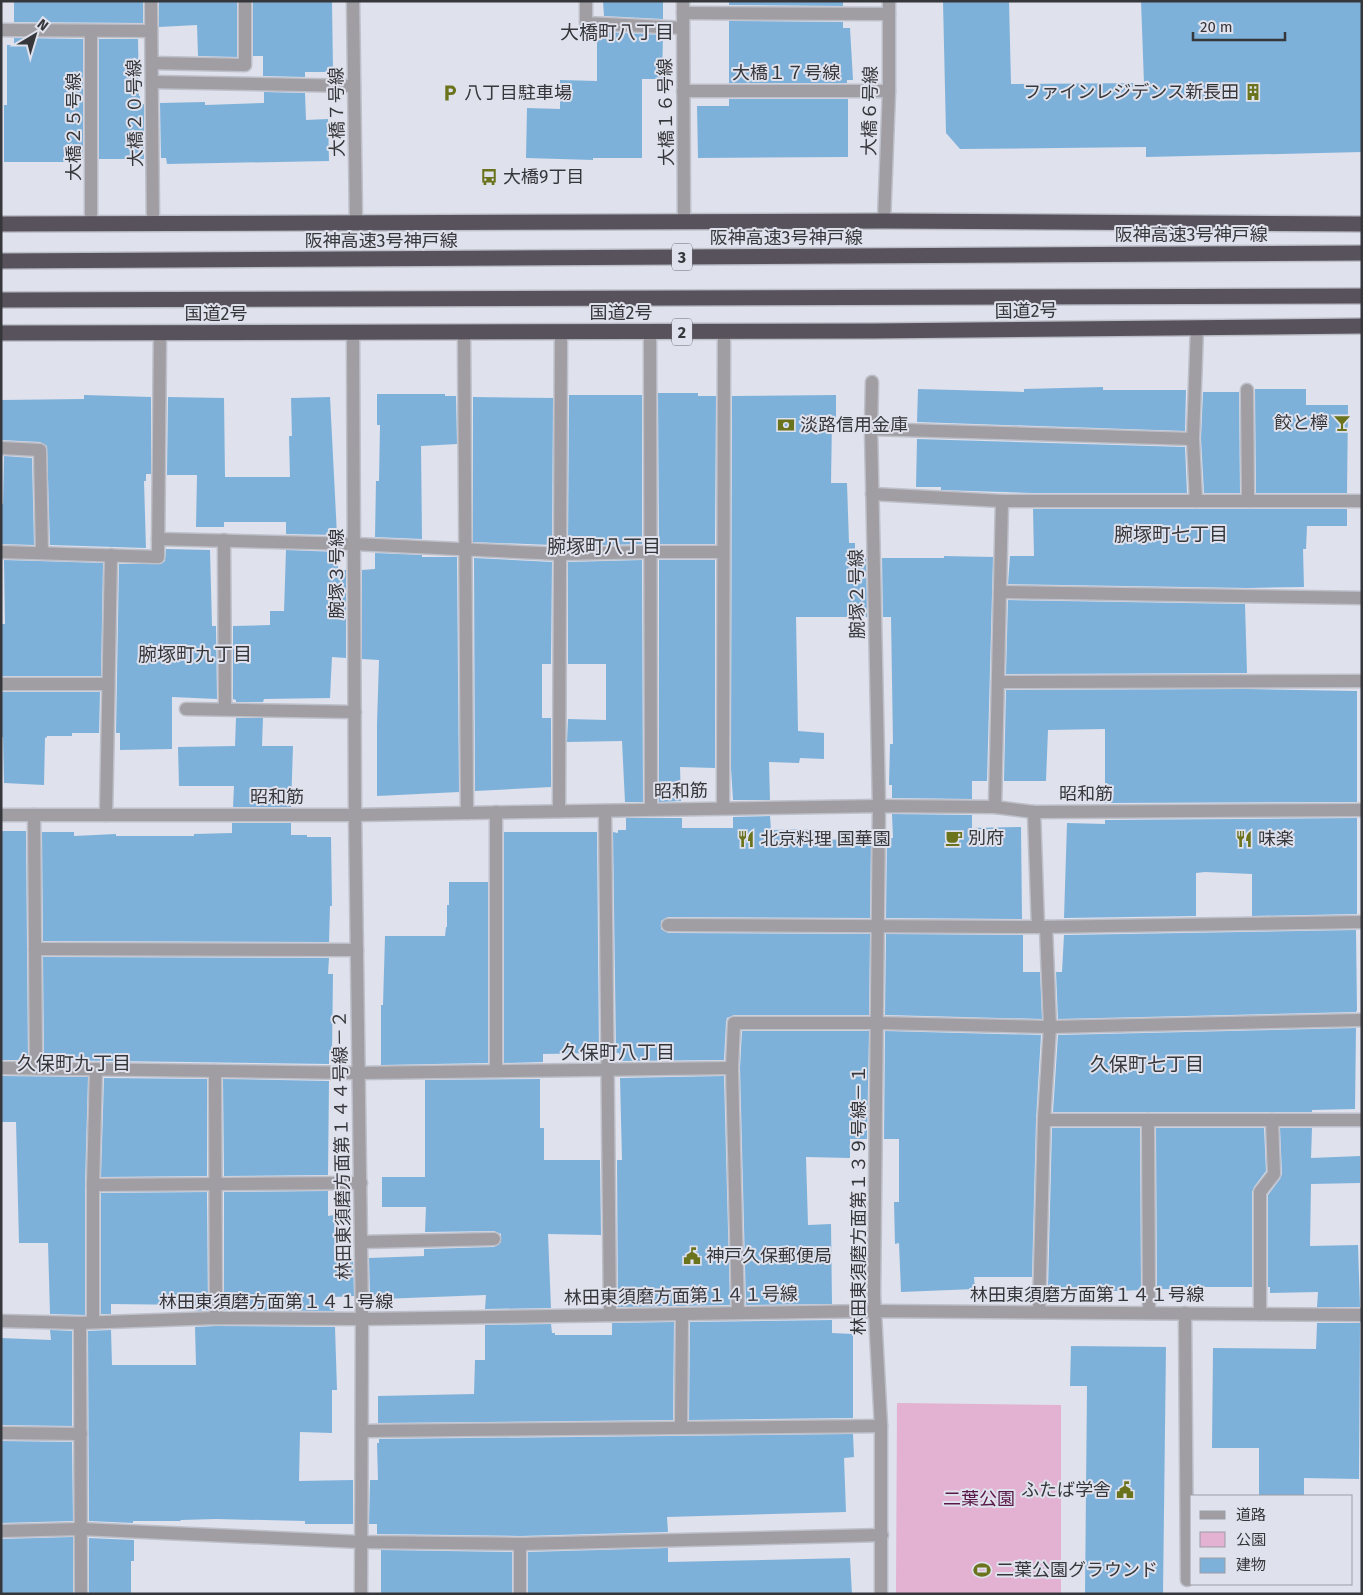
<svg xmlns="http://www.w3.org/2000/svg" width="1363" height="1595" font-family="'Fira Sans','Noto Sans JP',sans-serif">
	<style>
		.green { fill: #e3b1d1 }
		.building { fill: #7eb1da }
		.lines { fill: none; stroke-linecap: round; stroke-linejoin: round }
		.minor-casing { stroke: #bdbfc9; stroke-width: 15 }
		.highway-casing { stroke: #bdbfc9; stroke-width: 18 }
		.minor { stroke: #a09ea2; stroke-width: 12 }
		.highway { stroke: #57525b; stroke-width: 15 }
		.labels { text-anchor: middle; stroke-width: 4; stroke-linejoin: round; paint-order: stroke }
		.shield { fill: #dfe1ec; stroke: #696a70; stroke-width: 1 }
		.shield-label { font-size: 16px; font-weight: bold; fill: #36373b }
		.street-label { font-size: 18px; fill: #36373b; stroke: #dfe1ec }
		.poi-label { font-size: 18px; fill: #36373b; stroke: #dfe1ec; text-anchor: start }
		.park-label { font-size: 18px; fill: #581746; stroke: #dfe1ec }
		.neighbourhood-label { font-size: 19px; fill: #36373b; stroke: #dfe1ec }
	</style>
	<rect width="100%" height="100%" fill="#dfe1ec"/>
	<path class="green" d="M897 1403 1061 1405V1594H896Z"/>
	<g class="building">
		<path d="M14 1H143V23L14 22Z"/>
		<path d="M159 1H237V57L198 56 197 25 159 27Z"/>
		<path d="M253 1H332L333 72H305V77L263 76V56H253Z"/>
		<path d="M603 1H663V19L604 16Z"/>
		<path d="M729 1H843V6L729 5Z"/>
		<path d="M943 1H1009L1011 84 1144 83 1141 1H1361L1362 152 1146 157V147L960 149 946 133Z"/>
		<path d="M729 21 843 22V28H850L853 80H847V83H729Z"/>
		<path d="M604 32 663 35 662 79H642V158H593V160L526 158 527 108 560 109V80L597 81V36H604Z"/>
		<path d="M14 38 83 39V159H79V162H4V105H7V45H14Z"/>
		<path d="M99 39H138L139 96H140V104H144V159H99Z"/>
		<path d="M264 92 305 93 306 120 328 119 329 161 167 164 166 158H161L160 103 205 102V105L264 103Z"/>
		<path d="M729 99H848V157L698 158 697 106H729Z"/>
		<path d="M1103 387V390H1186L1185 431 917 422 918 389 1024 392V389Z"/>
		<path d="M1255 389H1306V405H1348L1347 493H1256Z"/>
		<path d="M1203 392H1239L1240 493H1204L1201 439Z"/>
		<path d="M658 393H698V396H716L715 544H659Z"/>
		<path d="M377 394H445V396H456L457 444 421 446 422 539 375 537 376 481H379L380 425H377Z"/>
		<path d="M84 395 151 397V474H146V481H144L146 548 50 545 47 446 40 442 1 440V400L84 399Z"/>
		<path d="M569 395H642V544L568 546Z"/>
		<path d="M836 395V419H832L831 483H847L849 543H855V559H866L867 617H796L798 731 824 733V759L800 758 799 763 769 762 770 800H733L731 768 732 396Z"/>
		<path d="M168 397 224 398 225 477H290L289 436H292L291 398 330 397 337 535 286 534V522H224V527H196L197 475H167Z"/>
		<path d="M473 397 553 398 552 545 473 542Z"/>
		<path d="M917 439 1185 447 1187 493H1032L972 491 941 490V487H916Z"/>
		<path d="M4 456 32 458 34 545 1 544V504H3Z"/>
		<path d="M1033 509H1347V526H1307L1306 549H1303L1304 587 1248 588 1008 584 1010 556H1034Z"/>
		<path d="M166 549 210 550 212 626H216L217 699 172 697V749L120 750V733H116L119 564H161L165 561Z"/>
		<path d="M286 550 338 552V570H346V658L332 657 330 698 264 699 263 702H236V700L233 699V626L270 625V611H284Z"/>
		<path d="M375 553 422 555V557H457L459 792 377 796V724L379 660 362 659V570L375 569Z"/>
		<path d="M944 556 993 557 987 781H972V799L892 798V785H889L890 744H893L891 617H883L882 558H944Z"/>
		<path d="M474 558 552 562 551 664H542V718H551V787L475 791Z"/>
		<path d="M4 560 103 563 101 676H1V624H5Z"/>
		<path d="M642 560 643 802H625L622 741 567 742 568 719 606 720V664H568V562Z"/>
		<path d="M659 560H715V768L680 767 681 801 659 802Z"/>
		<path d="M1008 600 1245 604 1247 673 1006 674Z"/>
		<path d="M1247 689 1357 691V802L1105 803V729L1048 730 1046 781H1004L1006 690Z"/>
		<path d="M1 692H100L99 733H72V736H47V737L45 738 44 785 4 783 3 737H1Z"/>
		<path d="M236 718H263L262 746H293L291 807H233L234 786H179L178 747 235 746Z"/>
		<path d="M892 814 972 815V828L1021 827 1022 919 886 918 887 838H893Z"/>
		<path d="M770 816 771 830 824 829V840L871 838 870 918 668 917 661 921V929L668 933 870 934 869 1015H734L727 1018 726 1022 724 1060 620 1061 619 1053H616L613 832 618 833V830H626V818H682V828H733V817Z"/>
		<path d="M1357 818V914L1252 916V874L1205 872 1196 873V916L1064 918 1067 823 1105 824V820Z"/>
		<path d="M232 823H291V835H307V837H331L332 906H330L329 942 43 941 42 832H74V836L116 834V836H194V834L232 833Z"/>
		<path d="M1 831H26L28 1060H1Z"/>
		<path d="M504 832H597L599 1053 543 1054V1062L504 1063Z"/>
		<path d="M449 882H488V1063L381 1065V1005H383L385 936H445L446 927H447V905H449Z"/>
		<path d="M1356 930 1357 1010 1356 1012 1058 1019 1056 972H1062L1064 935Z"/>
		<path d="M886 934 1023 935V972H1040L1042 1019 885 1015Z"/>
		<path d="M43 957 329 958 328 974H333L332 1054H329V1064L44 1060Z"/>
		<path d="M1356 1028 1355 1109 1312 1110V1112H1053L1058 1035Z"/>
		<path d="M742 1031H869L867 1139H850V1158L806 1157 808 1225 831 1224 832 1304 746 1305 740 1068Z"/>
		<path d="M885 1031 1041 1035 1036 1120 1032 1277H974L975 1289 901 1292 899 1243 895 1244 894 1202H899V1139H884Z"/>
		<path d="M1 1076 88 1077 85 1185V1315L50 1314 48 1243H19L16 1122H1Z"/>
		<path d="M724 1076 730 1305 618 1307 617 1160H622L620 1078Z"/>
		<path d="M104 1078 207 1079V1176L101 1177Z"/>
		<path d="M223 1079 329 1081 328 1175 224 1176Z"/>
		<path d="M540 1079V1128H544V1160H600L601 1235 548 1234 551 1308 485 1309 486 1295 381 1299V1296H370L369 1258 424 1256V1249L494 1247 501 1242V1234L494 1231 425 1232 426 1207H382V1177H425V1080Z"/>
		<path d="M1052 1128H1140L1141 1290 1119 1291 1048 1289Z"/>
		<path d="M1156 1128H1264L1266 1171 1254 1187 1252 1192V1287H1177V1289H1157Z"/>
		<path d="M1280 1128H1312L1311 1158 1360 1156V1183L1311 1184 1310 1246 1358 1245 1360 1307H1317L1318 1292 1270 1293V1287H1268V1195L1280 1179 1282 1174Z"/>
		<path d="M328 1191V1216L334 1215 336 1258H353L354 1296 334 1297V1311L224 1310V1192Z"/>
		<path d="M207 1192 208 1310 195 1311V1305L111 1304V1314H101V1193Z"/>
		<path d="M832 1320V1333L853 1334V1418L689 1420 690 1322Z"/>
		<path d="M674 1322 673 1420 378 1423V1396L474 1394 475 1360H485V1325L551 1324 552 1333H555V1335H612V1323Z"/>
		<path d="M1317 1323H1360L1359 1479 1304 1478V1496H1259V1448H1212L1213 1348 1316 1349Z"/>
		<path d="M216 1326 335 1327 337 1390H332V1433L300 1432 299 1481 353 1480V1524H305V1521L216 1519 181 1520 180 1521H133V1523L89 1521 88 1331 111 1330 112 1365H196L195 1327Z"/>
		<path d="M50 1330 72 1331V1426L1 1425V1338L51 1340Z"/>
		<path d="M1071 1346 1166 1347 1163 1594H1085L1087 1386H1070Z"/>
		<path d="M853 1434 854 1457 844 1458 846 1512 667 1517 668 1532 520 1536 377 1534V1524H369L370 1480H378L377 1443H379V1439Z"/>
		<path d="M1 1441 72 1442 73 1521 1 1523Z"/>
		<path d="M73 1537V1594H1V1539Z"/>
		<path d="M89 1538 134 1540V1561H131V1594H89Z"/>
		<path d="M668 1548V1562L850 1558 852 1594H528V1552Z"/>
		<path d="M381 1550 512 1552V1594H381Z"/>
	</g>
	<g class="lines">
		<g class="minor-casing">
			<g id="minor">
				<path d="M151 1 153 224"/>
				<path d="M353 1 356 222"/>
				<path d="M586 1V23L683 28"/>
				<path d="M683 1 684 221"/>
				<path d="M683 13 889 14"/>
				<path d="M1 30 151 31"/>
				<path d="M91 31V224"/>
				<path d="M152 63 245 65V1"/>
				<path d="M152 82 354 86"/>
				<path d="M683 91H889"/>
				<path d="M884 221 889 91V1"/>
				<path d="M650 331 651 809"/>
				<path d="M353 332 355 815 362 1319 361 1594"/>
				<path d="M464 332 467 813"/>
				<path d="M872 382 871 429 879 806 874 1295 881 1426V1594"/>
				<path d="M1247 390 1248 501"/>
				<path d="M871 429 1193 439"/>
				<path d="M1 448 40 450 42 553"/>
				<path d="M872 494 1002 501H1362"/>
				<path d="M1196 501 1193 439 1197 328"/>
				<path d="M158 539 354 544 560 554 650 552H723"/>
				<path d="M224 540 225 709"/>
				<path d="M1 552 158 557 160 333"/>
				<path d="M1000 592 1362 598"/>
				<path d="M998 682 1362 681"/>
				<path d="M1 684H108"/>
				<path d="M186 709 355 712"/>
				<path d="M995 807 1002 501"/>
				<path d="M723 808 724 332"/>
				<path d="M559 811 561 332"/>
				<path d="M605 811 610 1315"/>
				<path d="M496 812V1071"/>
				<path d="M1034 812 1038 927"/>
				<path d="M1 815H355L879 806 995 807 1034 812 1362 810"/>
				<path d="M34 815 36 1068"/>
				<path d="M106 815 111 555"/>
				<path d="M668 925 1038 927 1362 922"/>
				<path d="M35 949 357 950"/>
				<path d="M1 1068 359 1073 732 1068"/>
				<path d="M96 1069 93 1185 361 1183"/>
				<path d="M215 1071 216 1318"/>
				<path d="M1044 1120H1362"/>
				<path d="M1148 1120 1149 1313"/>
				<path d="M361 1242 494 1239"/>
				<path d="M1039 1311 1044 1120 1050 1027 1046 927"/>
				<path d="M738 1313 732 1068 734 1023H877L1050 1027 1362 1020"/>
				<path d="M1185 1313 1187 1580"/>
				<path d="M1260 1314V1192L1274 1174 1272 1120"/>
				<path d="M1 1321 80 1323 216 1318 362 1319 874 1311 1362 1315"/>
				<path d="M93 1322V1185"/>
				<path d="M80 1323 81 1594"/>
				<path d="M681 1427 682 1314"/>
				<path d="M362 1431 881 1426"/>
				<path d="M1 1433 81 1434"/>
				<path d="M1 1531 81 1529 361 1542 520 1544 882 1535"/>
				<path d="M520 1594V1544"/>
			</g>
		</g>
		<g class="highway-casing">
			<g id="highway">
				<path d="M1 224 884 221 1362 224"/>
				<path d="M1 261 1362 253"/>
				<path d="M1 300 1362 296"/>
				<path d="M1 333 874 331 1362 326"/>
			</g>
		</g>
		<use href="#minor" class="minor"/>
		<use href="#highway" class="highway"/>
	</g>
	<defs>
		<g id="building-bare" transform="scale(1.35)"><path d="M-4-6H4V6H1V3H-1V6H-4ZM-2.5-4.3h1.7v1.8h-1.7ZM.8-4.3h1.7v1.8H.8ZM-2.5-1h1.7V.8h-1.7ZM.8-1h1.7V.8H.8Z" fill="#6b741d" stroke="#dfe1ec" stroke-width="2.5" paint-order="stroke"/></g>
		<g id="parking-bare" transform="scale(1.35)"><path d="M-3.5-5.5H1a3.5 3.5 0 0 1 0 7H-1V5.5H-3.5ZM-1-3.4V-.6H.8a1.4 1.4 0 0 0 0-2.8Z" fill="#6b741d" stroke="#dfe1ec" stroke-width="2.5" paint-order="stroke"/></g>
		<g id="bus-bare" transform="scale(1.35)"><path d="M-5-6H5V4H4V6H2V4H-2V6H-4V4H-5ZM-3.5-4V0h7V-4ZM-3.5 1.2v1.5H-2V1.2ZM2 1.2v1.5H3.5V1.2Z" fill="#6b741d" stroke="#dfe1ec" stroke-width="2.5" paint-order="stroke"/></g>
		<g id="bar-bare" transform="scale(1.35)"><path d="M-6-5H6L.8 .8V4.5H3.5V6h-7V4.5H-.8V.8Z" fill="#6b741d" stroke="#dfe1ec" stroke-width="2.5" paint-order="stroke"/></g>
		<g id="bank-bare" transform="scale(1.35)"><path d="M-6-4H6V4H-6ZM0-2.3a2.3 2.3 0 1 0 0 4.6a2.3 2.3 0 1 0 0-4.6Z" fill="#6b741d" stroke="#dfe1ec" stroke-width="2.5" paint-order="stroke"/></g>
		<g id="cafe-bare" transform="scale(1.35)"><path d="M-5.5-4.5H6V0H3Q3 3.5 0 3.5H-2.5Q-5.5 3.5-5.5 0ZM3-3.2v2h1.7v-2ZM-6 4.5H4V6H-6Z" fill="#6b741d" stroke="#dfe1ec" stroke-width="2.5" paint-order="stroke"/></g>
		<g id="restaurant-bare" transform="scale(1.35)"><path d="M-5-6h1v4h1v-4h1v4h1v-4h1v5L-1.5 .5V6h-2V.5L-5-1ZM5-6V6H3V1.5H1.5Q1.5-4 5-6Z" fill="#6b741d" stroke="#dfe1ec" stroke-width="2.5" paint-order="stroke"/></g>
		<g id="civic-bare" transform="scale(1.35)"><path d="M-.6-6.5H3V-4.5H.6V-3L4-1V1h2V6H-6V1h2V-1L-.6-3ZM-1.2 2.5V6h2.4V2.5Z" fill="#6b741d" stroke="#dfe1ec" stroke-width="2.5" paint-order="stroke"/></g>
		<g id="stadium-bare" transform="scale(1.35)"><path d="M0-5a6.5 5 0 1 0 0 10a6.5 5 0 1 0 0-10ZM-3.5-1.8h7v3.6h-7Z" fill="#6b741d" stroke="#dfe1ec" stroke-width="2.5" paint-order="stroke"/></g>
	</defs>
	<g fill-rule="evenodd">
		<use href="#building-bare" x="1253" y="92"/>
		<use href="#parking-bare" x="450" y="93"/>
		<use href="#bus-bare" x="489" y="177"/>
		<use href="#bar-bare" x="1342" y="423"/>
		<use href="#bank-bare" x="786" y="425"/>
		<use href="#cafe-bare" x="954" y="838"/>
		<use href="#restaurant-bare" x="746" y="839"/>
		<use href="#restaurant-bare" x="1244" y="839"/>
		<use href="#civic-bare" x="692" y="1256"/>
		<use href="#civic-bare" x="1125" y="1490"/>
		<use href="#stadium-bare" x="982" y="1570"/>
	</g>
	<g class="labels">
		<g class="shield">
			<rect x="672" y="243.5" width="20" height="27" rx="4"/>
			<rect x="672" y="318.5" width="20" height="27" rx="4"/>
		</g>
		<g class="shield-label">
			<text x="682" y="263">3</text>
			<text x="682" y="338">2</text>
		</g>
		<g class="street-label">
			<text x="786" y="79">大橋１７号線</text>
			<text transform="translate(870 111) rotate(-89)" y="6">大橋６号線</text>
			<text transform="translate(337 112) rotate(-91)" y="6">大橋７号線</text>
			<text transform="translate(666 112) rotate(-91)" y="6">大橋１６号線</text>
			<text transform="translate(135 113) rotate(-91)" y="6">大橋２０号線</text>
			<text transform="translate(74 127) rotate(-90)" y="6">大橋２５号線</text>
			<text x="1191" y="241">阪神高速3号神戸線</text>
			<text x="786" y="244">阪神高速3号神戸線</text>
			<text x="381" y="247">阪神高速3号神戸線</text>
			<text transform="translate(1026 311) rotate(-1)" y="6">国道2号</text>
			<text x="621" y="319">国道2号</text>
			<text x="216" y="320">国道2号</text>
			<text transform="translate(337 574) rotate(-90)" y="6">腕塚３号線</text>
			<text transform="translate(857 594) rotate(-91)" y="6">腕塚２号線</text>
			<text transform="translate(681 791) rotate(-1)" y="6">昭和筋</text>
			<text x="1086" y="800">昭和筋</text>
			<text x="277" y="803">昭和筋</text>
			<text transform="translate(342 1145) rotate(-91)" y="6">林田東須磨方面第１４４号線－２</text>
			<text transform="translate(859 1200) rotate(-90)" y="6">林田東須磨方面第１３９号線－１</text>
			<text x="1087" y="1301">林田東須磨方面第１４１号線</text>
			<text transform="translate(681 1296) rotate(-1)" y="6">林田東須磨方面第１４１号線</text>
			<text x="276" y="1308">林田東須磨方面第１４１号線</text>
		</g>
		<g class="poi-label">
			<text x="1239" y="98" text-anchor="end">ファインレジデンス新長田</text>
			<text x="464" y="99">八丁目駐車場</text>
			<text x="503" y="183">大橋9丁目</text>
			<text x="1328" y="429" text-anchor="end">餃と檸</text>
			<text x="800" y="431">淡路信用金庫</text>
			<text x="968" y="844">別府</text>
			<text x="760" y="845">北京料理 国華園</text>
			<text x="1258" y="845">味楽</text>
			<text x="706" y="1262">神戸久保郵便局</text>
			<text x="1111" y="1496" text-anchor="end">ふたば学舎</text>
			<text x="996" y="1576">二葉公園グラウンド</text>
		</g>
		<g class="park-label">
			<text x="979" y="1505">二葉公園</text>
		</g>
		<g class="neighbourhood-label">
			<text x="617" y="39">大橋町八丁目</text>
			<text x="1171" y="541">腕塚町七丁目</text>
			<text x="604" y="553">腕塚町八丁目</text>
			<text x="195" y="661">腕塚町九丁目</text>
			<text x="618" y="1059">久保町八丁目</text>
			<text x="74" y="1070">久保町九丁目</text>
			<text x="1147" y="1071">久保町七丁目</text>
		</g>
	</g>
	<rect width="1363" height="1595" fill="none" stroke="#36373b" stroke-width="5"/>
	<rect x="1190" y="1495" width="162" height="90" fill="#dfe1ec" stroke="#9b9da5"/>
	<rect x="1200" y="1511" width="25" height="8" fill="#a09ea2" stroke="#9b9da5"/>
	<text x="1236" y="1520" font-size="15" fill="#36373b">道路</text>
	<rect x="1200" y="1532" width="25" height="15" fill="#e3b1d1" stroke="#9b9da5"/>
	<text x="1236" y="1545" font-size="15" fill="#36373b">公園</text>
	<rect x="1200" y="1558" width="25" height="15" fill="#7eb1da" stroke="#9b9da5"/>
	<text x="1236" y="1570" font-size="15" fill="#36373b">建物</text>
	<g transform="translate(35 35) rotate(38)" stroke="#dfe1ec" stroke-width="4" paint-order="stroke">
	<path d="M0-4L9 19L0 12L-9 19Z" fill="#36373b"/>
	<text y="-8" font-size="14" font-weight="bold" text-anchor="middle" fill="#36373b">N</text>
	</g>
	<path d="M1193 32v8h92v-8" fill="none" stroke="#36373b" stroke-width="2.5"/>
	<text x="1200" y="32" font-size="15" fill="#36373b" stroke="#dfe1ec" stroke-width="4" paint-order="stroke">20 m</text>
</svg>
